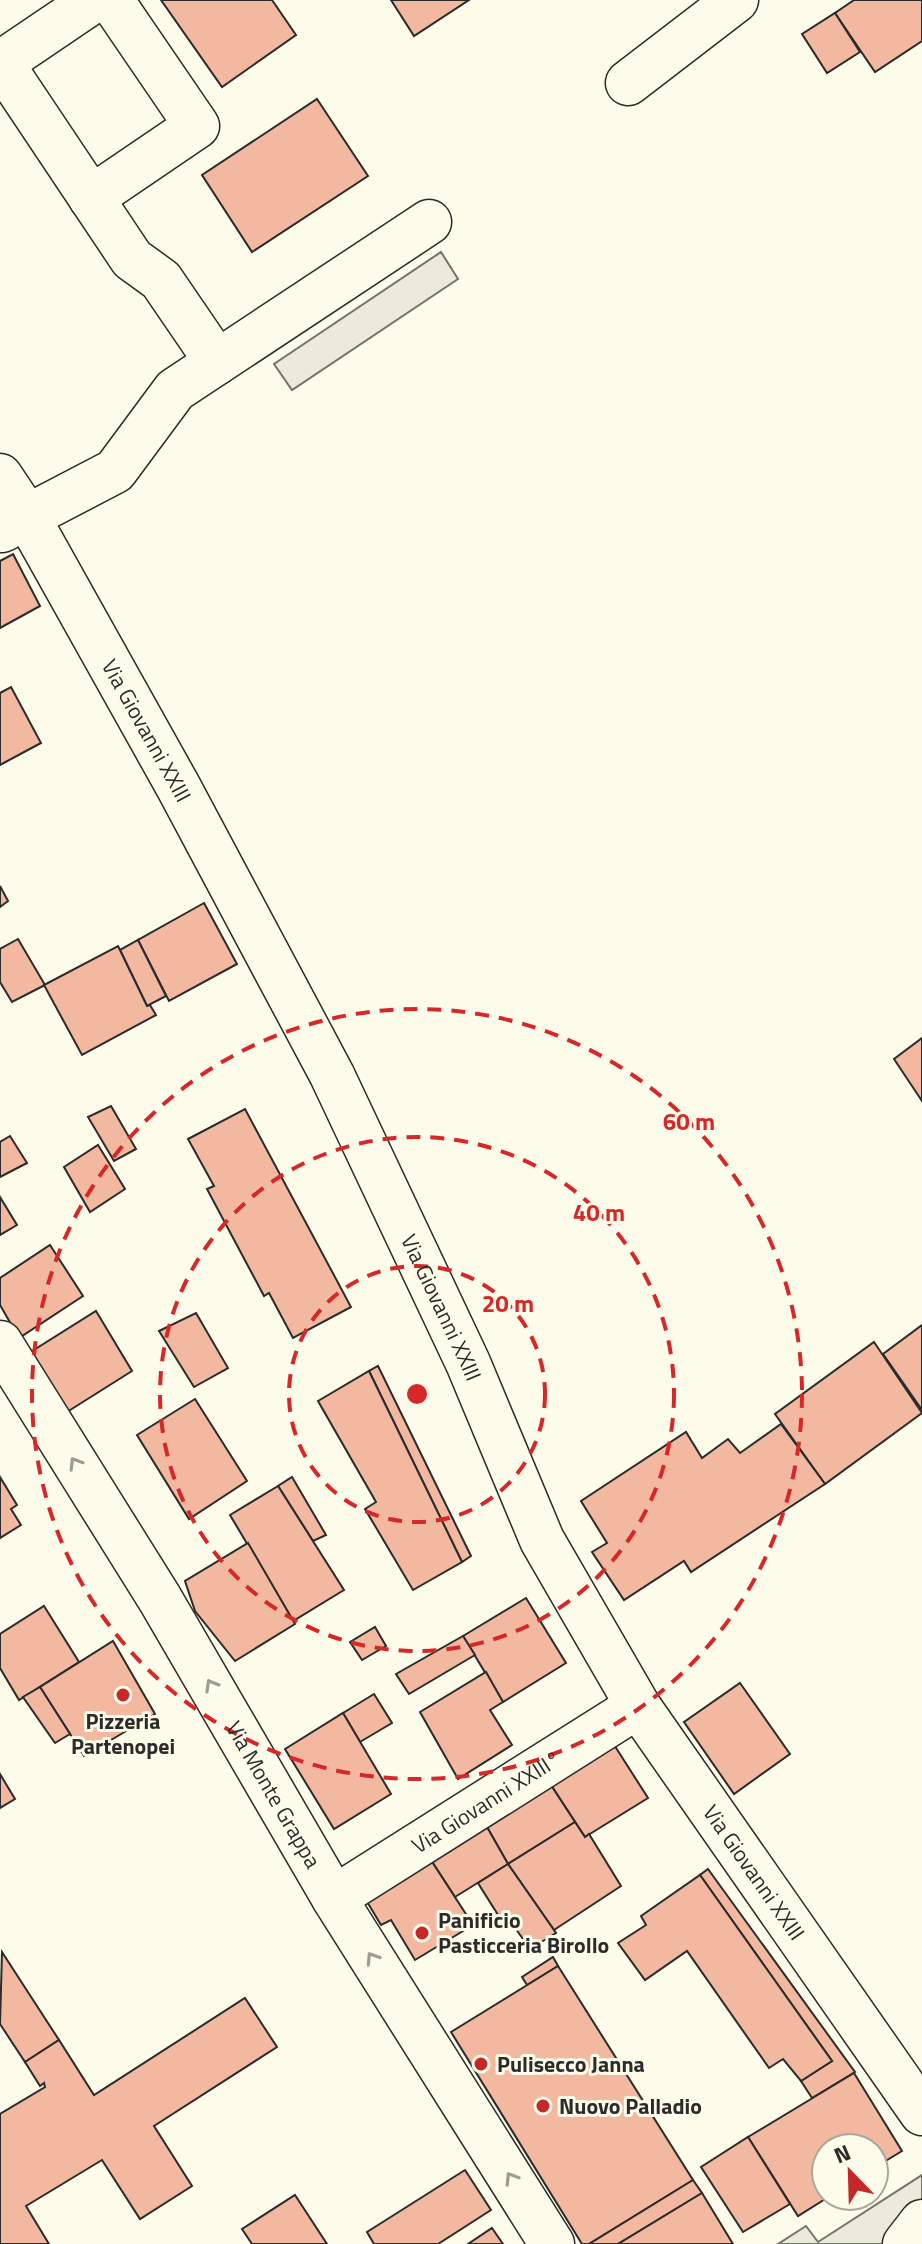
<svg xmlns="http://www.w3.org/2000/svg" width="922" height="2244" font-family="'Titillium Web',sans-serif">
	<style>
		.parking { fill: #eceadb; stroke: #74746e; stroke-width: 2 }
		.building { fill: #f2b8a0; stroke: #2b2b2b; stroke-width: 2 }
		.lines { fill: none; stroke-linecap: round; stroke-linejoin: round }
		.minor-casing { stroke: #2b2b2b; stroke-width: 47 }
		.major-casing { stroke: #2b2b2b; stroke-width: 47 }
		.minor { stroke: #fdfbea; stroke-width: 44 }
		.major { stroke: #fdfbea; stroke-width: 44 }
		.oneway { stroke: #9e9d94 }
		.ring { fill: none; stroke: #d62828; stroke-width: 4; stroke-dasharray: 14 10 }
		.poi-dot { fill: #c62828; stroke: #fdfbea; stroke-width: 3 }
		.labels { text-anchor: middle; stroke-width: 6; stroke-linejoin: round; paint-order: stroke }
		.street-label { font-size: 22px; fill: #2b2b2b; stroke: #fdfbea }
		.poi-label { font-size: 22px; font-weight: bold; fill: #2b2b2b; stroke: #fdfbea; text-anchor: start }
		.centre { fill: #d62828; stroke: #fdfbea; stroke-width: 4 }
		.ring-label { font-size: 24px; text-anchor: middle; font-weight: bold; fill: #d62828; stroke: #fdfbea; stroke-width: 6; stroke-linejoin: round; paint-order: stroke }
	</style>
	<rect width="100%" height="100%" fill="#fdfbea"/>
	<g class="parking">
		<path d="M441 252 458 279 292 390 274 364Z"/>
		<path d="M922 2175V2201L889 2244H778L806 2226 818 2242Z"/>
	</g>
	<g class="building">
		<path d="M161 0H272L296 35 222 87Z"/>
		<path d="M391 0H469L414 36Z"/>
		<path d="M854 0H922V41L875 72 835 13Z"/>
		<path d="M835 13 860 52 827 73 802 34Z"/>
		<path d="M317 99 368 176 252 252 202 175Z"/>
		<path d="M13 554 40 606 0 628V561Z"/>
		<path d="M11 687 41 743 0 765V693Z"/>
		<path d="M0 886 8 901 0 907Z"/>
		<path d="M204 903 237 964 169 1001 138 940Z"/>
		<path d="M18 939 45 985 12 1002 0 982V949Z"/>
		<path d="M138 940 166 996 147 1006 120 950Z"/>
		<path d="M118 946 147 1006 150 1005 156 1015 82 1055 44 985Z"/>
		<path d="M922 1038V1101L894 1059Z"/>
		<path d="M111 1106 136 1149 114 1161 88 1117Z"/>
		<path d="M245 1109 351 1307 293 1338 269 1293 264 1296 207 1189 214 1186 188 1139Z"/>
		<path d="M10 1136 27 1163 0 1177V1142Z"/>
		<path d="M98 1145 125 1189 90 1212 64 1167Z"/>
		<path d="M0 1197 17 1225 0 1235Z"/>
		<path d="M50 1245 83 1296 19 1338 0 1305V1278Z"/>
		<path d="M96 1311 132 1371 67 1412 29 1353Z"/>
		<path d="M196 1313 228 1368 194 1387 159 1331Z"/>
		<path d="M922 1325V1410L883 1354Z"/>
		<path d="M874 1342 922 1413 825 1484 775 1414Z"/>
		<path d="M378 1366 471 1556 462 1562 369 1371Z"/>
		<path d="M369 1371 462 1562 413 1590 365 1509 376 1502 318 1401Z"/>
		<path d="M195 1399 247 1481 189 1519 137 1435Z"/>
		<path d="M781 1424 825 1484 691 1572 684 1561 624 1600 592 1552 607 1543 581 1501 686 1432 702 1458 728 1439 740 1453Z"/>
		<path d="M0 1477 17 1505 11 1509 21 1525 0 1538Z"/>
		<path d="M292 1477 326 1535 313 1541 278 1486Z"/>
		<path d="M278 1486 344 1590 293 1621 230 1515Z"/>
		<path d="M248 1543 295 1624 235 1661 195 1611 185 1581Z"/>
		<path d="M526 1598 566 1663 503 1702 463 1636Z"/>
		<path d="M44 1606 79 1662 19 1700 0 1668V1634Z"/>
		<path d="M375 1627 386 1646 362 1660 350 1642Z"/>
		<path d="M463 1636 475 1655 409 1694 396 1674Z"/>
		<path d="M113 1641 155 1714 84 1756 40 1687Z"/>
		<path d="M486 1672 503 1702 490 1710 512 1745 458 1779 420 1712Z"/>
		<path d="M740 1683 790 1754 734 1794 684 1722Z"/>
		<path d="M40 1687 70 1734 55 1743 23 1697Z"/>
		<path d="M374 1694 392 1723 360 1742 343 1713Z"/>
		<path d="M343 1713 391 1794 334 1829 285 1749Z"/>
		<path d="M611 1740 648 1798 585 1837 547 1779Z"/>
		<path d="M0 1774 15 1799 0 1808Z"/>
		<path d="M547 1779 575 1822 508 1864 483 1820Z"/>
		<path d="M483 1820 508 1864 455 1897 427 1854Z"/>
		<path d="M575 1822 585 1837 589 1834 621 1886 554 1930 508 1864Z"/>
		<path d="M427 1854 473 1925 415 1960 391 1920 381 1925 363 1895Z"/>
		<path d="M508 1864 556 1933 530 1949 511 1922 505 1926 478 1883Z"/>
		<path d="M708 1869 855 2072 812 2098 801 2081 832 2061 700 1875Z"/>
		<path d="M700 1875 832 2061 801 2081 783 2059 769 2068 687 1951 645 1980 618 1943 646 1925 641 1916Z"/>
		<path d="M2 1952 59 2040 25 2062 0 2024Z"/>
		<path d="M553 1957 558 1966 527 1985 522 1977Z"/>
		<path d="M558 1966 693 2180 589 2244H582L451 2032Z"/>
		<path d="M245 1998 277 2047 154 2126 192 2186 140 2219 102 2160 26 2206 49 2244H0V2114L45 2087 44 2083 40 2086 25 2062 59 2040 94 2095Z"/>
		<path d="M854 2073 902 2151 874 2168V2148H826V2196H830L798 2216 748 2137Z"/>
		<path d="M748 2137 790 2204 743 2232 701 2167Z"/>
		<path d="M465 2170 491 2210 438 2244H374L367 2232Z"/>
		<path d="M693 2180 702 2193 618 2244H589Z"/>
		<path d="M702 2193 733 2244H618Z"/>
		<path d="M295 2195 327 2244H252L242 2229Z"/>
		<path d="M492 2228 503 2244H468Z"/>
	</g>
	<g class="lines">
		<g class="minor-casing">
			<g id="minor">
				<path d="M94 0 1 63 132 259 161 280 217 362"/>
				<path d="M628 83 736 0"/>
				<path d="M91 198 197 126 111 0"/>
				<path id="s1" d="M0 476 28 518 179 788 332 1075 468 1363 542 1540 638 1706 922 2113"/>
				<path d="M2 530 115 471 175 390 429 222"/>
				<path id="s2" d="M0 1343 160 1599 334 1898 552 2244"/>
				<path id="s3" d="M334 1898 638 1706"/>
			</g>
		</g>
		<g class="major-casing">
			<path id="major" d="M905 2244 922 2222"/>
		</g>
		<use href="#minor" class="minor"/>
		<use href="#major" class="major"/>
	</g>
	<defs><path id="oneway-chevron" d="M-2-3.5L2.5 0L-2 3.5" fill="none" stroke-width="1.6" stroke-linecap="round" stroke-linejoin="round" transform="scale(2)"/></defs>
	<g class="oneway">
		<use href="#oneway-chevron" transform="translate(75 1463) rotate(-122)"/>
		<use href="#oneway-chevron" transform="translate(211 1685) rotate(-120)"/>
		<use href="#oneway-chevron" transform="translate(372 1958) rotate(-123)"/>
		<use href="#oneway-chevron" transform="translate(511 2178) rotate(-122)"/>
	</g>
	<g class="ring">
		<circle cx="417" cy="1394" r="128"/>
		<circle cx="417" cy="1394" r="257"/>
		<circle cx="417" cy="1394" r="385"/>
	</g>
	<g class="poi-dot">
		<circle cx="123" cy="1695" r="8"/>
		<circle cx="422" cy="1933" r="8"/>
		<circle cx="481" cy="2064" r="8"/>
		<circle cx="543" cy="2106" r="8"/>
	</g>
	<g class="labels">
		<g class="street-label">
			<text dy="8" stroke="none"><textPath href="#s1" startOffset="294">Via Giovanni XXIII</textPath></text>
			<text dy="8" stroke="none"><textPath href="#s1" startOffset="942">Via Giovanni XXIII</textPath></text>
			<text dy="8" stroke="none"><textPath href="#s2" startOffset="528">Via Monte Grappa</textPath></text>
			<text dy="8" stroke="none"><textPath href="#s3" startOffset="180">Via Giovanni XXIII°</textPath></text>
			<text dy="8" stroke="none"><textPath href="#s1" startOffset="1590">Via Giovanni XXIII</textPath></text>
		</g>
		<g class="poi-label">
			<text x="123" y="1729" text-anchor="middle">Pizzeria<tspan x="123" dy="25">Partenopei</tspan></text>
			<text x="438" y="1928">Panificio<tspan x="438" dy="25">Pasticceria Birollo</tspan></text>
			<text x="497" y="2072">Pulisecco Janna</text>
			<text x="559" y="2114">Nuovo Palladio</text>
		</g>
	</g>
	<circle cx="417" cy="1394" r="12" class="centre"/>
	<g class="ring-label">
		<text x="689" y="1130">60 m</text>
		<text x="599" y="1221">40 m</text>
		<text x="508" y="1312">20 m</text>
	</g>
	<g transform="translate(850 2172) rotate(337)"><circle r="38" fill="#fdfbea" stroke="#a9a89e" stroke-width="2"/>
	<path d="M0-6L14 30L0 20L-14 30Z" fill="#c62828"/>
	<text y="-12" font-size="22" font-weight="bold" text-anchor="middle" fill="#2b2b2b">N</text>
	</g>
</svg>
